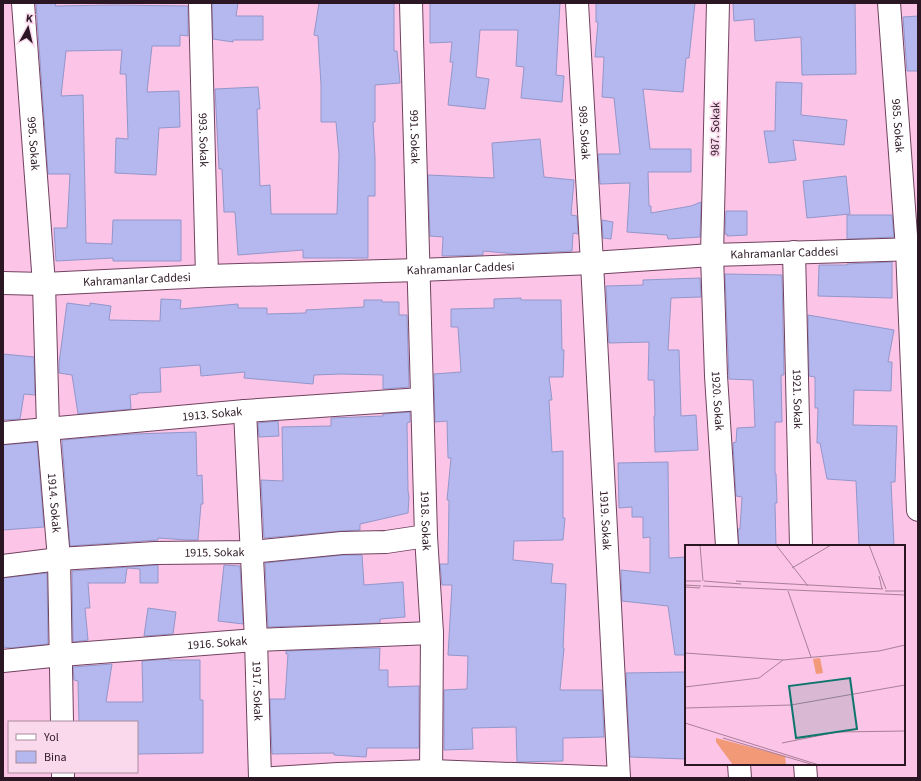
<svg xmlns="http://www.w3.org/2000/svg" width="921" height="781" font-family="'Source Sans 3',sans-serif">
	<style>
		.building { fill: #b5b8ef; stroke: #9396ca }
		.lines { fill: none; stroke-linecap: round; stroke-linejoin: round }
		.minor-casing { stroke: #714260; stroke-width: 24 }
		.minor { stroke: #fff; stroke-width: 22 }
		.labels { text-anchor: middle; stroke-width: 3.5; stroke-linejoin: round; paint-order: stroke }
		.street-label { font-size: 12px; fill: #2b1724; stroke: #fbd9ed }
		.inset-road { fill: none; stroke: #a87f98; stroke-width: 1 }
		.view { fill: #0f766e; fill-opacity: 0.15; stroke: #0f766e; stroke-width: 2 }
		.inset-edge { fill: none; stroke: #2b1724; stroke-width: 2 }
	</style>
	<rect width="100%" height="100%" fill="#fcc4e6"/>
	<g class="building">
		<path d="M36 3H56L55 6 114 5 188 6V36L180 35V46H152L147 92 179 91 180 127 159 128 156 175 115 173 116 138 128 139 126 74H120L122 50 66 51 61 96 83 95 86 243 112 244 113 220H181V261H113V258L56 261 54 228H67L70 174H48Z"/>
		<path d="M212 3H238L236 16H263V40H233V42L213 39Z"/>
		<path d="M319 3H394V51H397L400 83 375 85V122H373L375 158V196H368V258H303V250L238 255 235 212H224L222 169H219L215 89 258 87 260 109H257L260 186 270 185 271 214H337L339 155 336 122H321V85L318 36 314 35Z"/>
		<path d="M430 3H560L556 75 564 76 562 102 521 98 524 67 516 66 518 30H480L476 77 489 79 485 109 448 105 453 62H450L452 42 430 43Z"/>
		<path d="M596 3H695L689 58H686L683 92 643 89 650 149H691V172H648L649 206H651V213L691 206 701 202 700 237 668 239 667 235 627 232 630 183 600 184 598 154H620L614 98 602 97 604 57H595L598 22H596Z"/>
		<path d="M733 3H855L856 74 802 75 801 37 755 41 754 19 734 21Z"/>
		<path d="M918 16V71H907L903 17Z"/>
		<path d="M776 82 802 83 801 115 847 120 844 145 793 140 796 160 769 163 764 131H775Z"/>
		<path d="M540 139 544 177 574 180 571 215 577 216 578 234 573 233 572 251 517 254 483 251V255L442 256 443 237 430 236 428 175 494 178 492 143Z"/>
		<path d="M846 176 850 214 807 218 803 181Z"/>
		<path d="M726 211H747V235L727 236V234H725Z"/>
		<path d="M847 215H892L894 237 847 239Z"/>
		<path d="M602 220 613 222 611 239 603 238Z"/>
		<path d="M892 262V298L818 296 819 265H847V264Z"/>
		<path d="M725 274 782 275 784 375H781L782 422H775V474H776L777 503H775L776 546H739L738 529H740L742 497 736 496 733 443 736 442 737 428 755 427 753 380 729 379Z"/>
		<path d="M700 278 701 297 671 298 668 350H679L681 416 696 415 698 450 655 452 654 416H655L654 380H648L649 342 609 343 606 286 643 285V280Z"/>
		<path d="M521 298V300H561L562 350H564L563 377H549L552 400H549L552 452 563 451V518H565L563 540 514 541 513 560 553 564 551 583 566 584 563 648H564L560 690H602L604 737 563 738V761L517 762 516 727 472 728 473 749 444 750V690L467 689 468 656 448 655 452 585H442L440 564H448L449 500H447L451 458H448L447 421 435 422 434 374 461 372 458 327H451V309L494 308V299Z"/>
		<path d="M161 299 181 300 180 309 238 304V308H267V314L306 313V310L364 307V300H382V302H399V315H407L409 387 383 389V375L341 374 314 375 313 384 244 378 245 372 201 376 200 365 160 368 161 392 137 393 138 394 130 395 131 409 78 414 72 375 59 373V363L67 303 90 306V303L111 306 109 320 160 321Z"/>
		<path d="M808 315 894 330 888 362H892L891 391 854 390 853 425 897 426 895 482H891L894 546H859L856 481 827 479 820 443H817L818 408H815V377L809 376Z"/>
		<path d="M3 354 34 357 35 395 24 394 20 419 3 420Z"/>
		<path d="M410 412V422L407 423 408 491 409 497 408 513 360 524V530L341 531 264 538 261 480 283 481 282 427 331 426V418L383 416V414Z"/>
		<path d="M278 421 279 436 259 437 258 423Z"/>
		<path d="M196 432 197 476 202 475 203 504H201L198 540H187L158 538V540L70 546 62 440 134 434Z"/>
		<path d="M37 442 44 527 3 530V445Z"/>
		<path d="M668 462 669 558 686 557V655H675L668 606 622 601 621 570 650 573V537L643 538V517H632V507L619 508 618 463Z"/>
		<path d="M343 555H362L364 585 403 582 405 617 380 619V623L268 627 265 563Z"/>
		<path d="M158 565V583H140V569L127 568 125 583H88L90 608H85L88 640 73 642 72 571Z"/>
		<path d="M224 565 240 566 243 624 218 621Z"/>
		<path d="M47 573 48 644 12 648 3 647V578Z"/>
		<path d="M148 608 176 612 173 634 144 636Z"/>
		<path d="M380 648 379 670H388V687L419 686V748H367L366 757 334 755V753L272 754 270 699H285L288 654H286V651Z"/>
		<path d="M169 659V660H200V700H203V753L137 754V722H79L78 681 74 680 73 667 112 664 106 702H143L142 661Z"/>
		<path d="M686 672V759L630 757 626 673Z"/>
	</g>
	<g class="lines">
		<g class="minor-casing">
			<g id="minor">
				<path id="s1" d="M23 3 44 284 48 428 59 559 62 722"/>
				<path id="s2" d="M200 3 207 276"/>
				<path id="s3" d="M411 3 426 536 432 633 431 778"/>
				<path id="s4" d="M577 3 592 263 619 778"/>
				<path id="s5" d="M718 3 712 255 716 376 727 546"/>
				<path id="s6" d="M889 3 907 249 918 510"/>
				<path id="s7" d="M794 252 801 546"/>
				<path id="s8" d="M3 283 44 284 207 276 419 270 592 263 712 255 918 249"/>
				<path id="s9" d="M245 411 256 640 260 778"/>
				<path id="s10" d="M3 433 245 411 422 399"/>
				<path id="s11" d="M3 566 59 559 155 553 252 552 342 543 386 542 426 536"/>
				<path id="s12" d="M3 661 61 655 256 640 432 633"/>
				<path d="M739 764 740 778"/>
				<path d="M805 764 806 778"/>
				<path d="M63 772V778"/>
				<path d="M274 778 338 774 431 771 619 778"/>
			</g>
		</g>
		<use href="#minor" class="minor"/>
	</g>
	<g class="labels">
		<g class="street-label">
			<text dy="4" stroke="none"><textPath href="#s6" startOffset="123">985. Sokak</textPath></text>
			<text transform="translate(715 129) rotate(-89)" y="4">987. Sokak</text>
			<text dy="4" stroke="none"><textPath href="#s4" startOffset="130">989. Sokak</textPath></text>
			<text dy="4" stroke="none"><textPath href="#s3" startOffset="134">991. Sokak</textPath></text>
			<text dy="4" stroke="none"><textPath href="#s2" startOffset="137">993. Sokak</textPath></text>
			<text dy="4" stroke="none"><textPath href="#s1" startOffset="141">995. Sokak</textPath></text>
			<text dy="4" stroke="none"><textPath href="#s8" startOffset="782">Kahramanlar Caddesi</textPath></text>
			<text dy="4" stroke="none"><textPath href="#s8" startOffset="458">Kahramanlar Caddesi</textPath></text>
			<text dy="4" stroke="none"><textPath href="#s8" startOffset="134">Kahramanlar Caddesi</textPath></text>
			<text dy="4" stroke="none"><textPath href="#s7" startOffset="147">1921. Sokak</textPath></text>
			<text dy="4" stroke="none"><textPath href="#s5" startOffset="398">1920. Sokak</textPath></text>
			<text dy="4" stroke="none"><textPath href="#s10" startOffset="210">1913. Sokak</textPath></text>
			<text dy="4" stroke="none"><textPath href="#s1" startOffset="501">1914. Sokak</textPath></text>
			<text dy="4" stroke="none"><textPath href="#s3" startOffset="518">1918. Sokak</textPath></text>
			<text dy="4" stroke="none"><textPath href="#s4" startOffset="518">1919. Sokak</textPath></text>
			<text dy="4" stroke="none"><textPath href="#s11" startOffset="212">1915. Sokak</textPath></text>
			<text dy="4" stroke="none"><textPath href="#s12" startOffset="215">1916. Sokak</textPath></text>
			<text dy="4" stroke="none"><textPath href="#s9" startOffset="280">1917. Sokak</textPath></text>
		</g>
	</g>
	<g transform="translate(685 545)">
		<rect width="220" height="220" fill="#fcc4e6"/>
		<path d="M135 113 138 128 131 129 128 114ZM31 193 100 211 101 220H48L31 197Z" fill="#f29977"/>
		<path class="inset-road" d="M15 0 18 36M91 0 123 41M184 0 201 44M107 23 146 0M194 31 197 44M0 36H16M19 36 56 39M51 36 198 44M0 40 16 41M18 41 220 50M0 42 15 43M103 46 126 112M200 46H220M0 108 98 115 194 106 220 100M0 142 74 133 98 115M0 163 106 160 220 140M0 178 134 220M38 193 129 220M97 198 152 187 220 186"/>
		<path class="view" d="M165 133 172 184 111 193 104 141Z"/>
		<rect width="220" height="220" class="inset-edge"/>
	</g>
	<rect width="921" height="781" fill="none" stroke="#2b1724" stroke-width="8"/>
	<rect x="8" y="721" width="130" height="52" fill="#fbd9ed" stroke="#a88b9d"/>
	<rect x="16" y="734" width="20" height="6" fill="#ffffff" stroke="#a88b9d"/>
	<text x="44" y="741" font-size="12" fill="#2b1724">Yol</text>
	<rect x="16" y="751" width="20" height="12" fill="#b5b8ef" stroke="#a88b9d"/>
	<text x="44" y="761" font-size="12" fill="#2b1724">Bina</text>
	<g transform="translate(28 28) rotate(8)" stroke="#fbd9ed" stroke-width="3" paint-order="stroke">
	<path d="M0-3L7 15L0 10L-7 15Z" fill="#2b1724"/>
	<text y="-6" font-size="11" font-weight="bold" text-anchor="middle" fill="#2b1724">K</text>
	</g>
</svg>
